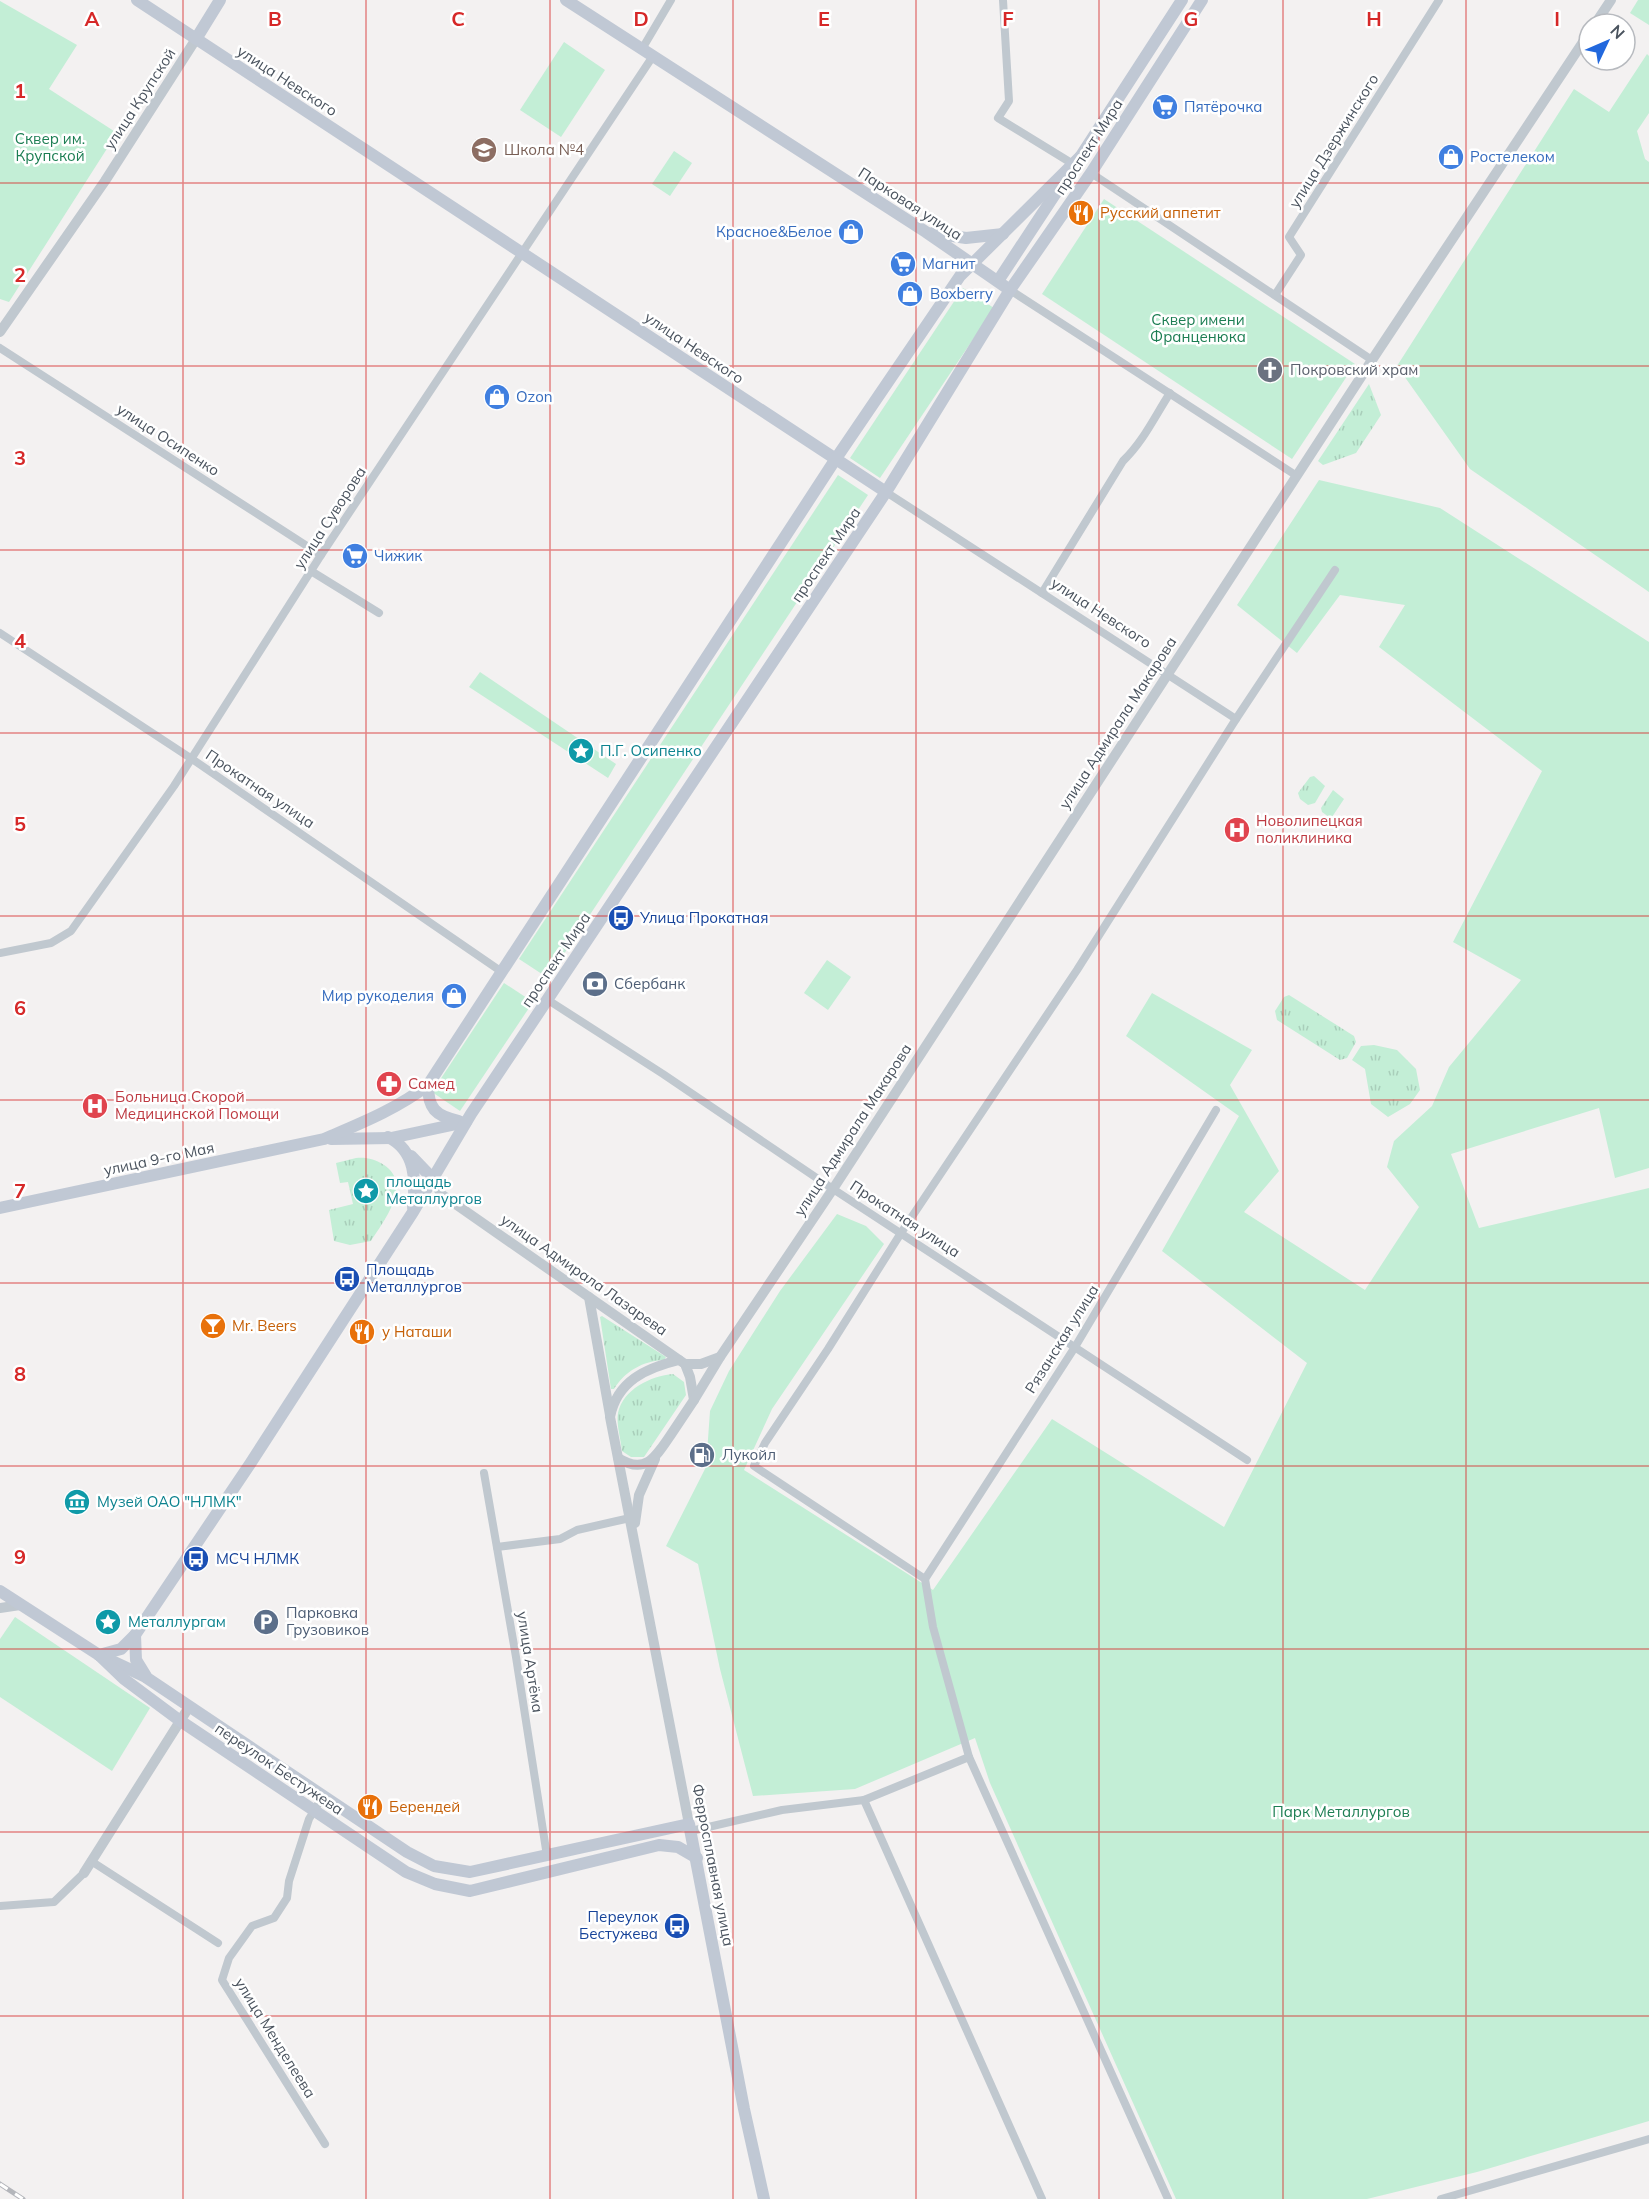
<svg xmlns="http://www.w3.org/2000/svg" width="1649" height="2199" font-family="Mulish,sans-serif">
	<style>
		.grass { fill: url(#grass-tufts) }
		.green { fill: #c3eed6 }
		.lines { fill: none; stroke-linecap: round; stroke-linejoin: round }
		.minor { stroke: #c0c8cf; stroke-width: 8 }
		.tertiary { stroke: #c0c8cf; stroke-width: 10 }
		.secondary { stroke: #c0c8d4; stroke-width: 12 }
		.rail-casing { stroke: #b4b6bb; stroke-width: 5 }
		.rail { stroke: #fff; stroke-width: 3; stroke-dasharray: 9; stroke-linecap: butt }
		.grid { fill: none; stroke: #d62828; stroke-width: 1.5; stroke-opacity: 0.55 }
		.labels { text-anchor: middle; stroke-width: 5; stroke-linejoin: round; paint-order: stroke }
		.street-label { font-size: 15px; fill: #4a535e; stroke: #fff }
		.shop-label { font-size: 15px; fill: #366cbe; stroke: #fff; text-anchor: start }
		.park-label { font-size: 15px; fill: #1c7e53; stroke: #fff }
		.education-label { font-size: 15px; fill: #785e54; stroke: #fff; text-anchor: start }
		.food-label { font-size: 15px; fill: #c56008; stroke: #fff; text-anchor: start }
		.worship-label { font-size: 15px; fill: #5b616d; stroke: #fff; text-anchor: start }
		.culture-label { font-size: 15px; fill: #0d838f; stroke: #fff; text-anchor: start }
		.health-label { font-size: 15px; fill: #be3a42; stroke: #fff; text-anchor: start }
		.transit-label { font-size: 15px; fill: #164399; stroke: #fff; text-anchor: start }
		.service-label { font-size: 15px; fill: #4e5e75; stroke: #fff; text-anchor: start }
		.grid-label { font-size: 20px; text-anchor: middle; font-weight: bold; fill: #d62828; stroke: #fff; stroke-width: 5; stroke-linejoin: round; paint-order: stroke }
	</style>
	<defs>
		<pattern id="grass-tufts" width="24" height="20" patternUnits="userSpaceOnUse" patternTransform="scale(1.5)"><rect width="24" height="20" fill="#c3eed6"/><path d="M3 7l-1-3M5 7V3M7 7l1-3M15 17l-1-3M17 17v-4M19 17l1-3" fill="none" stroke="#a9ceba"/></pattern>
	</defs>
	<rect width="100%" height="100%" fill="#f3f1f1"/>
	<g class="grass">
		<path d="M1369 384 1381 415 1356 453 1323 465 1318 461Z"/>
		<path d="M1314 776 1325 786 1315 803 1308 805 1300 799 1298 793 1310 777Z"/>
		<path d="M1333 790 1344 799 1332 817H1329L1322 812 1321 808Z"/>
		<path d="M1289 995 1354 1036 1356 1042 1347 1058 1340 1060 1277 1020 1275 1011 1284 997Z"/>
		<path d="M1374 1045 1397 1050 1416 1069 1420 1090 1410 1104 1388 1117 1371 1104 1365 1069 1352 1060 1361 1046Z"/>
		<path d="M356 1158C366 1157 375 1159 384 1165 413 1184 384 1221 371 1241L350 1245 334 1241 329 1210 353 1204 348 1182 340 1183 336 1163Z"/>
		<path d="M602 1316 666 1357 664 1360C643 1361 625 1371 614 1389H611L600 1317Z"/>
		<path d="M673 1374 684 1382 686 1395 644 1457H631L622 1451C621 1440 616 1424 618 1413 623 1389 651 1376 673 1374Z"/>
	</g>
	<g class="green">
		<path d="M1638 0H1649V25L1630 13Z"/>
		<path d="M0 1 77 45 49 89 117 133 9 302 0 299Z"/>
		<path d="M564 42 605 70 561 137 520 110Z"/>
		<path d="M1647 54 1649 56V113L1637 131 1645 159 1649 162V592L1470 469 1397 366 1574 89 1609 112Z"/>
		<path d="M674 151 692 163 670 196 652 184Z"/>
		<path d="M1104 199 1355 364 1292 459 1042 294Z"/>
		<path d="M963 288 994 308 880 478 850 458Z"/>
		<path d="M838 475 868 495 548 978 519 959Z"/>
		<path d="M1319 480 1440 508 1649 642V1168L1615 1178 1599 1108 1451 1154 1479 1228 1649 1188V2121L1477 2172 1367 2199H1176L990 1783 975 1738 855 1789 753 1796 720 1669 698 1564 666 1546 706 1467 710 1411 729 1371 780 1291 837 1214 866 1226 884 1244 772 1409 744 1470 933 1590 1052 1419 1224 1527 1307 1363 1162 1251 1239 1116 1126 1036 1152 993 1252 1050 1230 1085 1279 1171 1244 1212 1365 1290 1419 1207 1387 1167 1394 1141 1432 1106 1449 1067 1521 980 1453 942 1542 771 1379 647 1405 605 1340 595 1297 653 1237 605Z"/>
		<path d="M480 672 616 764 608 778 469 687Z"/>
		<path d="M827 960 851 977 828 1010 804 993Z"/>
		<path d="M504 983 533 1002 460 1111 432 1092Z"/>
		<path d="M15 1617 150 1708 112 1771 0 1697V1639Z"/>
	</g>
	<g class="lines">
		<g class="minor">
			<path d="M1003 0 1009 101 998 118 1073 164"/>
			<path d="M642 49 671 0"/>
			<path d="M1091 173 1372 360"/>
			<path d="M1010 290 1297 476"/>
			<path d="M1275 295 1301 255 1289 237 1439 0"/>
			<path d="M0 348 321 555"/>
			<path d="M886 492 1236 719"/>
			<path d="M311 571 379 613"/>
			<path d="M1042 593 1123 461C1143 442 1155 416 1170 393"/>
			<path d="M0 633 192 759 502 972"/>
			<path d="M0 953 51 943 71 931 174 786 321 555 653 56"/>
			<path d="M548 1000 663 1074 833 1189 1247 1460"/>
			<path d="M484 1473 516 1657 547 1856"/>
			<path d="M497 1547 560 1539 577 1530 630 1518"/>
			<path d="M925 1579 1075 1347 1216 1110"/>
			<path d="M323 1796 309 1819 289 1881 287 1898 274 1918 252 1926 229 1958 222 1980 325 2144"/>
			<path d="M864 1800 1042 2199"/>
			<path d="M691 1831 782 1810 864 1800 969 1757"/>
			<path d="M91 1861 218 1943"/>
			<path d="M0 1906 54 1902 84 1873"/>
			<path d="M1168 2199 969 1757 933 1627 925 1579 754 1466 765 1443 828 1349 901 1233 1077 970 1236 719 1335 570"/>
			<path d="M1441 2199 1649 2139"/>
		</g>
		<g class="tertiary">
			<path d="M1595 24 1611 0"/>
			<path d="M0 332 105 181 196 39"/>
			<path d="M433 1179 441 1194 685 1364 690 1377 694 1400C686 1412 678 1424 670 1436 655 1458 645 1475 618 1458"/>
			<path d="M589 1297 610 1415"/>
			<path d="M679 1360C646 1368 617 1381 610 1417L689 1824"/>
			<path d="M685 1364H701L720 1357"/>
			<path d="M694 1400 720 1357 833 1189 1372 360 1589 33"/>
			<path d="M635 1523 639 1495 655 1459"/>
			<path d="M0 1608 20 1605"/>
			<path d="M84 1873 189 1707"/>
		</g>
		<g class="secondary">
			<path d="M137 0 886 492"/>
			<path d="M566 0 926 232 1010 290"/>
			<path d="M196 39 220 0"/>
			<path d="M1077 162 1182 0"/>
			<path d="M933 233 966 238 1003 234"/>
			<path d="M998 281 1065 179"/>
			<path d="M428 1085C428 1108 435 1116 459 1121"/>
			<path d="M388 1137C416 1151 416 1180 413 1207"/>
			<path d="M331 1139 391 1138 466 1122"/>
			<path d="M411 1156 433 1179"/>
			<path d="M0 1208 324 1139C359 1124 397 1109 428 1085L835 460 960 276 1080 157"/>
			<path d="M0 1591 99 1655 146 1677"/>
			<path d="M135 1635 136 1660 147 1678 407 1852 434 1866 470 1872 689 1824 744 2109 764 2199"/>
			<path d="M99 1655 121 1649 135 1635 250 1464 413 1212 471 1114 886 492 1010 290 1091 173 1202 0"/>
			<path d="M99 1655 124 1679 179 1720 406 1872 435 1884 470 1891 659 1845 678 1847 697 1858"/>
		</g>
		<g class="rail-casing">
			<path id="rail" d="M0 2184 23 2199"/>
		</g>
		<use href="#rail" class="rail"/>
	</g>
	<path class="grid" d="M183 0V2199M366 0V2199M550 0V2199M733 0V2199M916 0V2199M1099 0V2199M1283 0V2199M1466 0V2199M0 183H1649M0 366H1649M0 550H1649M0 733H1649M0 916H1649M0 1100H1649M0 1283H1649M0 1466H1649M0 1649H1649M0 1832H1649M0 2016H1649"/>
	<defs>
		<g id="supermarket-disc" transform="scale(1.35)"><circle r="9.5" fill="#3f7fe0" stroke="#fff"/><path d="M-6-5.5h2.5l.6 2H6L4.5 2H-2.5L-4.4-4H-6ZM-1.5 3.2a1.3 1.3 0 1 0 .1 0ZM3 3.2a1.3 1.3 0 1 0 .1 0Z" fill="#fff"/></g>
		<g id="school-disc" transform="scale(1.35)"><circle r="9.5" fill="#8d6e63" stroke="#fff"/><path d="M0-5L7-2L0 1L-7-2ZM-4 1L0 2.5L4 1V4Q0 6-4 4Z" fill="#fff"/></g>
		<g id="shop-disc" transform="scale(1.35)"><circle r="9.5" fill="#3f7fe0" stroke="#fff"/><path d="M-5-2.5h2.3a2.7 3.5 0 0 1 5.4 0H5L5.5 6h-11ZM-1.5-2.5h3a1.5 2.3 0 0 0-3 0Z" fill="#fff"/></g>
		<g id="restaurant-disc" transform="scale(1.35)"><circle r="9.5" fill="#e8710a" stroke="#fff"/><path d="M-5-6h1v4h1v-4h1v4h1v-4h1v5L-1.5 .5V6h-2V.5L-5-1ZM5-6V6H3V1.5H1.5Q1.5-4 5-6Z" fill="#fff"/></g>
		<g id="church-disc" transform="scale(1.35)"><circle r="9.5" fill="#6b7280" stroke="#fff"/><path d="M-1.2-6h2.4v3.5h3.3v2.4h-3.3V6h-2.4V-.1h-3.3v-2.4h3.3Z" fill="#fff"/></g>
		<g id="sight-disc" transform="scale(1.35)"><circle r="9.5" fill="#0f9aa8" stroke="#fff"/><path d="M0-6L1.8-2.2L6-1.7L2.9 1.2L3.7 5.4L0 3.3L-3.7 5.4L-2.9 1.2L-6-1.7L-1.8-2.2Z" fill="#fff"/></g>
		<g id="hospital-disc" transform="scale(1.35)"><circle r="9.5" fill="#e0444e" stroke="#fff"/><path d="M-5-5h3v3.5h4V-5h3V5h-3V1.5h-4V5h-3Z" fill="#fff"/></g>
		<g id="bus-disc" transform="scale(1.35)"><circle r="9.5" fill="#1a4fb4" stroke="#fff"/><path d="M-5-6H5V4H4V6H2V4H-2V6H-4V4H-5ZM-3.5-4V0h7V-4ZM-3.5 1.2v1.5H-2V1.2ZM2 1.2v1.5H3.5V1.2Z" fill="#fff"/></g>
		<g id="bank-disc" transform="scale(1.35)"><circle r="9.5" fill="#5c6f8a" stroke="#fff"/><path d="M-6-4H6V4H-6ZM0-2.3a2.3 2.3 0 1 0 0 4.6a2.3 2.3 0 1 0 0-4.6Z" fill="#fff"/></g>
		<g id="pharmacy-disc" transform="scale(1.35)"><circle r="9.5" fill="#e0444e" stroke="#fff"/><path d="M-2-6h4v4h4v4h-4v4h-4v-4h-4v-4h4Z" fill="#fff"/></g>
		<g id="bar-disc" transform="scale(1.35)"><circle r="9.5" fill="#e8710a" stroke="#fff"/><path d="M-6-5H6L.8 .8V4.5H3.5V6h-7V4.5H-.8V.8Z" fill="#fff"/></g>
		<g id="fuel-disc" transform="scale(1.35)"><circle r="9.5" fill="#5c6f8a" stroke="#fff"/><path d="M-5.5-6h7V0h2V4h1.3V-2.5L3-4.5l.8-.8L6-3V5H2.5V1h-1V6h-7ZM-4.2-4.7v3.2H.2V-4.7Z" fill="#fff"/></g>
		<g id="museum-disc" transform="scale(1.35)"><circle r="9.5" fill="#0f9aa8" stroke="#fff"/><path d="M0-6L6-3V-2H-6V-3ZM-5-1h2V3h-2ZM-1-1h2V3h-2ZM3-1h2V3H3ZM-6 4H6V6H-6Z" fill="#fff"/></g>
		<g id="parking-disc" transform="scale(1.35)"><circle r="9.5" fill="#5c6f8a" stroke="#fff"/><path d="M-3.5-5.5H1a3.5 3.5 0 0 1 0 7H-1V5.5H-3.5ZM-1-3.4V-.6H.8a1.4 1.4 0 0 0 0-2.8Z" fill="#fff"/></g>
	</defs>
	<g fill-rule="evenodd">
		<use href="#supermarket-disc" x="1165" y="107"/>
		<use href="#school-disc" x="484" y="150"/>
		<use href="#shop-disc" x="1451" y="157"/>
		<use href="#restaurant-disc" x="1081" y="213"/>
		<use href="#shop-disc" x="851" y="232"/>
		<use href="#supermarket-disc" x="903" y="264"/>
		<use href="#shop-disc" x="910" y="294"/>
		<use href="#church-disc" x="1270" y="370"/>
		<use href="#shop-disc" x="497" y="397"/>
		<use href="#supermarket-disc" x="355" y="556"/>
		<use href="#sight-disc" x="581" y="751"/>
		<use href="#hospital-disc" x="1237" y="830"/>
		<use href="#bus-disc" x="621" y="918"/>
		<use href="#bank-disc" x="595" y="984"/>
		<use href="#shop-disc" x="454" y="996"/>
		<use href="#pharmacy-disc" x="389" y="1084"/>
		<use href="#hospital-disc" x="95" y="1106"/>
		<use href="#sight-disc" x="366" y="1191"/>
		<use href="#bus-disc" x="347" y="1279"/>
		<use href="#bar-disc" x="213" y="1326"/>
		<use href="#restaurant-disc" x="362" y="1332"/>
		<use href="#fuel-disc" x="702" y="1455"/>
		<use href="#museum-disc" x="77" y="1502"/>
		<use href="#bus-disc" x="196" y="1559"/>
		<use href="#sight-disc" x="108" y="1622"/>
		<use href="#parking-disc" x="266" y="1622"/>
		<use href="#restaurant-disc" x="370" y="1807"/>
		<use href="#bus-disc" x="677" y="1926"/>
	</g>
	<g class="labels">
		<g class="street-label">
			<text transform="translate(287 81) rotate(33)" y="5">улица Невского</text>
			<text transform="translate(140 99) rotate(-57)" y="5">улица Крупской</text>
			<text transform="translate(1334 141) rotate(-58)" y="5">улица Дзержинского</text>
			<text transform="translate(1089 147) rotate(-57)" y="5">проспект Мира</text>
			<text transform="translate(910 204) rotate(33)" y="5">Парковая улица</text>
			<text transform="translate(694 348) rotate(34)" y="5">улица Невского</text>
			<text transform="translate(168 440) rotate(33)" y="5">улица Осипенко</text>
			<text transform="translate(330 518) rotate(-57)" y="5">улица Суворова</text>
			<text transform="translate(826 555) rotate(-56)" y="5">проспект Мира</text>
			<text transform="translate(1101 613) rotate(33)" y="5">улица Невского</text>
			<text transform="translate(1118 723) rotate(-57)" y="5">улица Адмирала Макарова</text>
			<text transform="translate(260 789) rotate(34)" y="5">Прокатная улица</text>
			<text transform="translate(556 960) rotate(-56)" y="5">проспект Мира</text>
			<text transform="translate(853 1130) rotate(-57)" y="5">улица Адмирала Макарова</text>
			<text transform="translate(159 1159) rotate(-12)" y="5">улица 9-го Мая</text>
			<text transform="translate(905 1219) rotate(33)" y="5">Прокатная улица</text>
			<text transform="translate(584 1275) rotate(35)" y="5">улица Адмирала Лазарева</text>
			<text transform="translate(1062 1339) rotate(-58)" y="5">Рязанская улица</text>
			<text transform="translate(530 1662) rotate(81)" y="5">улица Артёма</text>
			<text transform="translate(279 1769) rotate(34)" y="5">переулок Бестужева</text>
			<text transform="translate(713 1865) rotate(79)" y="5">Ферросплавная улица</text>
			<text transform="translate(275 2038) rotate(58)" y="5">улица Менделеева</text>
		</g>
		<g class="shop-label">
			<text x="1184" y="112">Пятёрочка</text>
			<text x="1470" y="162">Ростелеком</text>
			<text x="832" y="237" text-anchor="end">Красное&amp;Белое</text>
			<text x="922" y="269">Магнит</text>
			<text x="930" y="299">Boxberry</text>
			<text x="516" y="402">Ozon</text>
			<text x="374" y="561">Чижик</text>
			<text x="434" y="1001" text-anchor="end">Мир рукоделия</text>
		</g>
		<g class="park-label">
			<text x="50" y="144">Сквер им.<tspan x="50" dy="17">Крупской</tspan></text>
			<text x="1198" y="325">Сквер имени<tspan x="1198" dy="17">Франценюка</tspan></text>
			<text x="1341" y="1817">Парк Металлургов</text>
		</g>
		<g class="education-label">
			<text x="504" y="155">Школа №4</text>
		</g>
		<g class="food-label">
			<text x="1100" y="218">Русский аппетит</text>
			<text x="232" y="1331">Mr. Beers</text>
			<text x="382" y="1337">у Наташи</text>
			<text x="389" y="1812">Берендей</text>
		</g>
		<g class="worship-label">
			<text x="1290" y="375">Покровский храм</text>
		</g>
		<g class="culture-label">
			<text x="600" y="756">П.Г. Осипенко</text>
			<text x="386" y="1187">площадь<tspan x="386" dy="17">Металлургов</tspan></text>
			<text x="97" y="1507">Музей ОАО "НЛМК"</text>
			<text x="128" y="1627">Металлургам</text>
		</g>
		<g class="health-label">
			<text x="1256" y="826">Новолипецкая<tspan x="1256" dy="17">поликлиника</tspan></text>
			<text x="408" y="1089">Самед</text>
			<text x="115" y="1102">Больница Скорой<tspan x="115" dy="17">Медицинской Помощи</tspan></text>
		</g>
		<g class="transit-label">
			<text x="640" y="923">Улица Прокатная</text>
			<text x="366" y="1275">Площадь<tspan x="366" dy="17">Металлургов</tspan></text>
			<text x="216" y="1564">МСЧ НЛМК</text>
			<text x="658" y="1922" text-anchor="end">Переулок<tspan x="658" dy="17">Бестужева</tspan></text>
		</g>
		<g class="service-label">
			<text x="614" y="989">Сбербанк</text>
			<text x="722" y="1460">Лукойл</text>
			<text x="286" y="1618">Парковка<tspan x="286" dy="17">Грузовиков</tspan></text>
		</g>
	</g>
	<g class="grid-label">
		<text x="92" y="26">A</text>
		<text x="275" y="26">B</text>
		<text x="458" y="26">C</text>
		<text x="641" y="26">D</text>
		<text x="824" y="26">E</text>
		<text x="1008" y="26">F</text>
		<text x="1191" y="26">G</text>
		<text x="1374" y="26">H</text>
		<text x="1557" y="26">I</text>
		<text x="20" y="98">1</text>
		<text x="20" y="282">2</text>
		<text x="20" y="465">3</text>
		<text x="20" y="648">4</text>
		<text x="20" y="831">5</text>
		<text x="20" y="1015">6</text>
		<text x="20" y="1198">7</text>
		<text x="20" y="1381">8</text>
		<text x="20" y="1564">9</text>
	</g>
	<g transform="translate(1607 42) rotate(46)"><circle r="28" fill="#ffffff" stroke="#b7babf" stroke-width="1.5"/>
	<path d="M0-4.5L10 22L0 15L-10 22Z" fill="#2268dd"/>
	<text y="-9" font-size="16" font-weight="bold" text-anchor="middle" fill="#4a535e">N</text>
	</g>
</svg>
